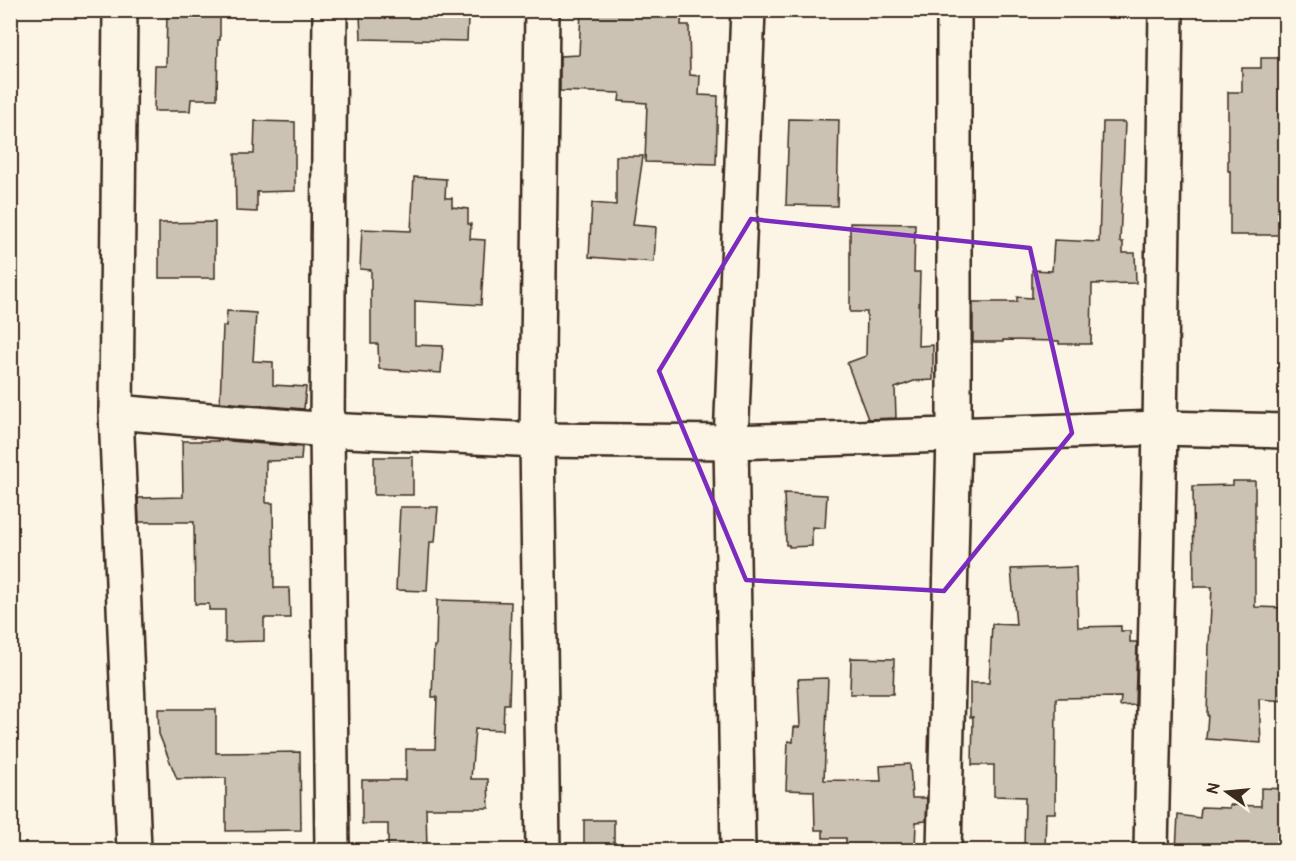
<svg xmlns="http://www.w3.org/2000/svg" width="1296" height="861" font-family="Pangolin,sans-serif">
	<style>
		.building { fill: #ccc2b3; stroke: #3b2a1e; stroke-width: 1.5 }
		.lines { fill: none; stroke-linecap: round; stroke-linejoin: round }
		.minor-casing { stroke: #3b2a1e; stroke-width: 38 }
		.minor { stroke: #fcf5e5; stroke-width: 33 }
		.marked { fill: none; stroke: #7b2cbf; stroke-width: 4.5; stroke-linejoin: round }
	</style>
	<rect width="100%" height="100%" fill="#fcf5e5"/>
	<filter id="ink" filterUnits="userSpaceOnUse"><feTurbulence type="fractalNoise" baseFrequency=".0167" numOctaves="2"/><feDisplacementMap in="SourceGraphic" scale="12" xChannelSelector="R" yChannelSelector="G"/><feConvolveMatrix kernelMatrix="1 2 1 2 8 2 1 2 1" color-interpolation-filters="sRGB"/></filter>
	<g filter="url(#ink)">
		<g class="building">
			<path d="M167 10H220V40H218L217 99H191L190 111H154L155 66H166Z"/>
			<path d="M372 10H455L454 18H468L467 41 361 39 360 13 371 14Z"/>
			<path d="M581 10H682L681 25H689L690 75 700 76 699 95 718 96 716 164 645 162 647 103 619 101 620 93 560 91V56L579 55Z"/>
			<path d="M1261 58H1286V235H1230V171H1228V92H1242V68H1261Z"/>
			<path d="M789 119 839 120 837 206 786 205Z"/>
			<path d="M255 121 295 122V191L257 192V212L236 211 235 154H254Z"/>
			<path d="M1103 122H1125L1120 242H1123V253H1135L1136 283 1092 284 1091 344H1059V341L1003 340V342H973V302H1017V297L1032 298V270L1052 271 1054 240 1099 242Z"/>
			<path d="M616 156H643L633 225 656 227 654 262 589 257 592 203 616 205Z"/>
			<path d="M414 177 446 179 445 198H452V207L468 209V224H471L470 239 485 240 481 305 415 301V345L443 346 441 373 379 369 378 344H371V270L360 269 362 229 411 231Z"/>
			<path d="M215 222V278H159V223Z"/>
			<path d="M850 223 915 224 914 272H920L918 346 933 345V380L914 381 895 388 896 418 868 419 847 363 866 356 867 312H850Z"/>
			<path d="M227 311 256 313 253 361 273 362V385L306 387 304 409 220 402 223 326H226Z"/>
			<path d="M218 440 302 447 301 460 266 461V503H273L274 588H289L290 618H264V641L225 642V610H209V604H195L194 522H139L138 498 183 497 182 441H218Z"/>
			<rect x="374" y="457" width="39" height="38"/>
			<path d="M1233 481H1255V607L1286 608V701L1259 699 1261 743 1206 739 1208 715H1207L1209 646 1212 587H1194L1193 486 1233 485Z"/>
			<path d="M784 493 827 495 825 528 812 527V546L789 547V545H786Z"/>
			<path d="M400 507H438L435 542H430L427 591 396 590Z"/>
			<path d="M1076 567 1078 627 1121 626V631H1130V642H1137L1135 705 1120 706 1121 697 1056 698 1055 813H1046L1045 850H1024L1025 797 994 796V765H972L973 717H970V683H989L992 624 1016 625 1011 569Z"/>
			<path d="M437 600 511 602 510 639H511L509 704H504L503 730 475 729 471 779H488L489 808H426L427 850H388V824H362V780H406V749H435L437 697H432L434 646H436Z"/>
			<path d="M851 658 894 659 893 694H850Z"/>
			<path d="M828 678 824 780 881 781 880 766 910 764 912 798H927L926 821 916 822 915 850H846V838H823V830H815L814 791 786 790 788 741 793 742 794 727H800L798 679Z"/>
			<path d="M158 709H216V753L300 752 301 830 226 831V778L177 779 159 734Z"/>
			<path d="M1261 788 1286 789V850H1176L1178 815 1200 818 1201 807 1230 808V805L1261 806Z"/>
			<rect x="584" y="820" width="30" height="30"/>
		</g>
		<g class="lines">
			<g class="minor-casing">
				<g id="minor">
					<path d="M120 10 116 412 134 850"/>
					<path d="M330 10 327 430 332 850"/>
					<path d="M542 10 537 440 543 850"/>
					<path d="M116 412 327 430 537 440 731 442 1160 428 1286 431"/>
					<path d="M738 850 731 442 748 10"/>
					<path d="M944 850 954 435V10"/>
					<path d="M1151 850 1160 428 1166 10"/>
				</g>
			</g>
			<use href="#minor" class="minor"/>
		</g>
	</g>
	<path class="marked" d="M751 219 1030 248 1072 433 944 591 746 580 659 371Z"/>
	<rect width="1296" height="861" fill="none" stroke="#fcf5e5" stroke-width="36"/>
	<rect x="18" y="18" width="1260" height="825" fill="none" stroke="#3b2a1e" stroke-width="2" filter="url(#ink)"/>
	<g transform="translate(1227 792) rotate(285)" stroke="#fcf5e5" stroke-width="4.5" paint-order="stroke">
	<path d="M0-4.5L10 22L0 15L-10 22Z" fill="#3b2a1e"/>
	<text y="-9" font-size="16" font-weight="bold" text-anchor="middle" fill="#3b2a1e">N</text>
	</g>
</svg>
